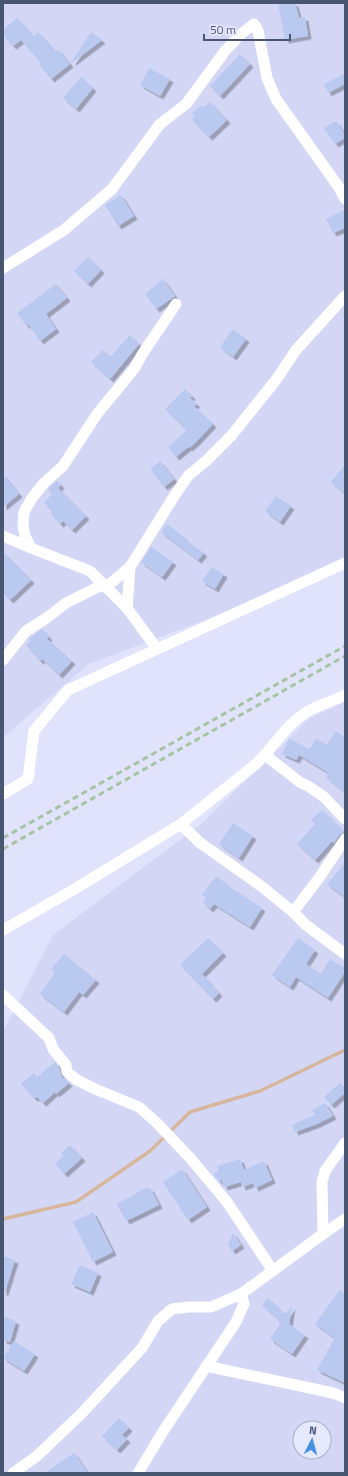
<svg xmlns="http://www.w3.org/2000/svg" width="348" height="1476" font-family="'Titillium Web',sans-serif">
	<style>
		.residential { fill: #d3d7f5; fill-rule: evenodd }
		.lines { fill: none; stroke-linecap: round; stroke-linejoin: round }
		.stream { stroke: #d6b79d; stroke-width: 3.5 }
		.building { fill: #b9c9f0; filter: url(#shadow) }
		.street { stroke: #fff; stroke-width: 11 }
		.rail { stroke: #a6c4a1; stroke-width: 3; stroke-dasharray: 6 4; stroke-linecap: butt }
	</style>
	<defs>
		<filter id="shadow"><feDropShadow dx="3.5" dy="3.5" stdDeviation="0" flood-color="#0004"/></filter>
	</defs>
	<rect width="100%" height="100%" fill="#e1e3fc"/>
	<g class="residential">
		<path d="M3 3H345V559L213 617 89 664 3 737Z"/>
		<path d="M345 702V1473H3V1032L53 935 200 825 310 718ZM300 1428H324V1452H300Z"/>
	</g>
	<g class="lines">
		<path class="stream" d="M3 1219 76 1202 150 1151 190 1112 260 1091 345 1050"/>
	</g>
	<g class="building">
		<path d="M278 3H295L299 18 305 17 308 36 285 40Z"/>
		<path d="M17 18 33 37 38 32 56 52 58 49 70 64 51 79 39 64 41 63 21 40 13 46 3 35V30Z"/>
		<path d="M91 32 102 40 73 62 72 61Z"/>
		<path d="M240 54 250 64 220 96 210 86Z"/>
		<path d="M149 68 170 79 160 96 140 85Z"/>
		<path d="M345 73V84L328 93 324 84Z"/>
		<path d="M81 77 93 88 76 109 63 98Z"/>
		<path d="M210 102 227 120 209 137 191 119 195 116 192 113 202 105 204 107Z"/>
		<path d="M336 121 345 135V138L335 144 324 128Z"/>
		<path d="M121 195 134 216 118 226 105 205Z"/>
		<path d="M345 210V228L333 233 326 219Z"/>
		<path d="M88 257 101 270 88 284 74 271Z"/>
		<path d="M163 279 175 296 156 309 145 294Z"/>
		<path d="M56 284 67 298 46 314 56 329 40 341 28 324 26 325 17 313Z"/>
		<path d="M233 329 246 339 233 357 220 347Z"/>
		<path d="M130 335 139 344 110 379 91 362 103 350 110 357Z"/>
		<path d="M185 389 192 396 190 398 197 404 194 406 213 424 195 443 189 448 188 447 176 457 168 447 187 430 165 409Z"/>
		<path d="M160 461 174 479 164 487 150 469Z"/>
		<path d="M345 465V494L331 482Z"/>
		<path d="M3 474 19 494 3 507Z"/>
		<path d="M57 481 61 485 58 488 86 516 72 530 63 521 60 524 51 514 53 512 44 503 52 494 48 489Z"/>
		<path d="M276 496 291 506 280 522 265 511Z"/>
		<path d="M167 524 185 538 184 539 204 553 198 560 161 532Z"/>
		<path d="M151 547 173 562 162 577 141 562Z"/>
		<path d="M3 552 31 580 10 600 3 593Z"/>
		<path d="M212 567 224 574 215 589 202 581Z"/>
		<path d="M42 629 49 637 47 639 72 661 59 675 42 659 40 661 26 645 30 642 29 639Z"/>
		<path d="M336 731 345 737V793L326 777 329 773 299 755 296 760 282 754 289 739 310 749 316 739 327 745Z"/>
		<path d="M322 810 344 832 339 835 334 843 332 841 315 860 297 844 315 824 311 820Z"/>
		<path d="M233 823 253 836 239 858 219 844Z"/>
		<path d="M345 863V897L327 884Z"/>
		<path d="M216 876 228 885V886L262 908 250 927 214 904 210 909 203 903 207 898 202 895Z"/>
		<path d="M208 938 223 953 202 974 219 993 213 999 180 965Z"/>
		<path d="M298 938 315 950 306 964 321 974 330 959 345 968V972L328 998 296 977 290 987 272 975Z"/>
		<path d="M64 954 96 980 83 995 79 992 64 1012 40 994 55 973 51 969Z"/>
		<path d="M55 1062 59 1068 62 1077 69 1083 56 1094 55 1092 43 1103 37 1097 34 1098 21 1084 34 1073 37 1077Z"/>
		<path d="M340 1083 345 1090V1093L331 1105 324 1097Z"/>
		<path d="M325 1103 333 1116 317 1124 295 1132 292 1125 315 1115 312 1110Z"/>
		<path d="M70 1145 82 1158 64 1174 55 1164 63 1156 61 1153Z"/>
		<path d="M240 1159 244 1170 264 1161 272 1180 255 1188 253 1183 242 1187 241 1182 224 1187 222 1180 219 1181 215 1176 214 1173 219 1172 217 1166Z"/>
		<path d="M182 1169 207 1207 188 1220 163 1182Z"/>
		<path d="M146 1188H150L159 1205 126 1221 117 1204Z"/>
		<path d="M93 1212 113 1252 93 1262 73 1222Z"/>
		<path d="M233 1233 241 1245 232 1251 228 1245Z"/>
		<path d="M3 1256 15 1260 5 1292H3Z"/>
		<path d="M80 1265 98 1273 90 1292 71 1284Z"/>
		<path d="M340 1290 345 1294V1383L317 1370 335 1338 315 1324Z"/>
		<path d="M268 1298 284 1313H287L292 1306 289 1324 305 1335 292 1354 270 1339 281 1322 262 1305Z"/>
		<path d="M3 1317 16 1321 10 1342 3 1340Z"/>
		<path d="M14 1341 35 1354 24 1371 3 1358Z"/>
		<path d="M119 1418 129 1428 122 1435 127 1439 117 1450 102 1436Z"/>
		<path d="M74 1453 88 1473H45Z"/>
	</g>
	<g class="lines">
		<g class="street">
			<path d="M3 268 64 230 112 189 160 124 186 104 225 51 241 34 254 24 256 27 258 31 267 78 276 99 338 186 345 199"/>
			<path d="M3 536 31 548 90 571 106 587"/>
			<path d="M31 548 25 536 23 527 24 512 32 498 44 483 63 466 97 414 134 369 143 353 176 304"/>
			<path d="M127 608 130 567"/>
			<path d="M157 649 127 608 106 587 130 567 173 498 188 476 206 461 231 436 276 380 296 350 345 296"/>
			<path d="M3 660 26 631 48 617 66 603 104 584"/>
			<path d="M265 755 301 783 308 786 324 797 345 819"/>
			<path d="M3 794 28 779 34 731 68 690 345 563"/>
			<path d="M181 824 199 842 261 886 293 912 306 925 345 954"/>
			<path d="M293 912 319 878 345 839"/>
			<path d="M3 930 73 890 181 824 256 764C273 748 285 726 305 713 315 706 334 701 345 695"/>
			<path d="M3 995 49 1038 53 1049 66 1065 67 1072 77 1080 95 1089 139 1107 158 1124 191 1159 227 1202 273 1271"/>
			<path d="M323 1234 322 1182 325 1171 345 1143"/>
			<path d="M206 1366 333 1393 345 1398"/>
			<path d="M13 1473 37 1456 82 1413 142 1348 158 1321 172 1309 189 1307H211L241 1294 323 1234 345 1219"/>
			<path d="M138 1473 164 1430 236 1322 244 1304 241 1294"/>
		</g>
		<g class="rail">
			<path d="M3 838 345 646"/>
			<path d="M3 849 345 656"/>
		</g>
	</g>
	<rect width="348" height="1476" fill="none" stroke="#495672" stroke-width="8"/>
	<g transform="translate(312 1440) rotate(6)"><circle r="19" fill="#e7e9ff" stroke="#a8aec7"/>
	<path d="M0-3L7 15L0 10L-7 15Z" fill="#4791e4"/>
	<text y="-6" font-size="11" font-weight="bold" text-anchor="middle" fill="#495672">N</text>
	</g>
	<path d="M204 34v6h86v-6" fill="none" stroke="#495672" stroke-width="2"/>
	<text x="210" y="34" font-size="12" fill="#495672" stroke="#e7e9ff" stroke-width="3" paint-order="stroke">50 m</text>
</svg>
